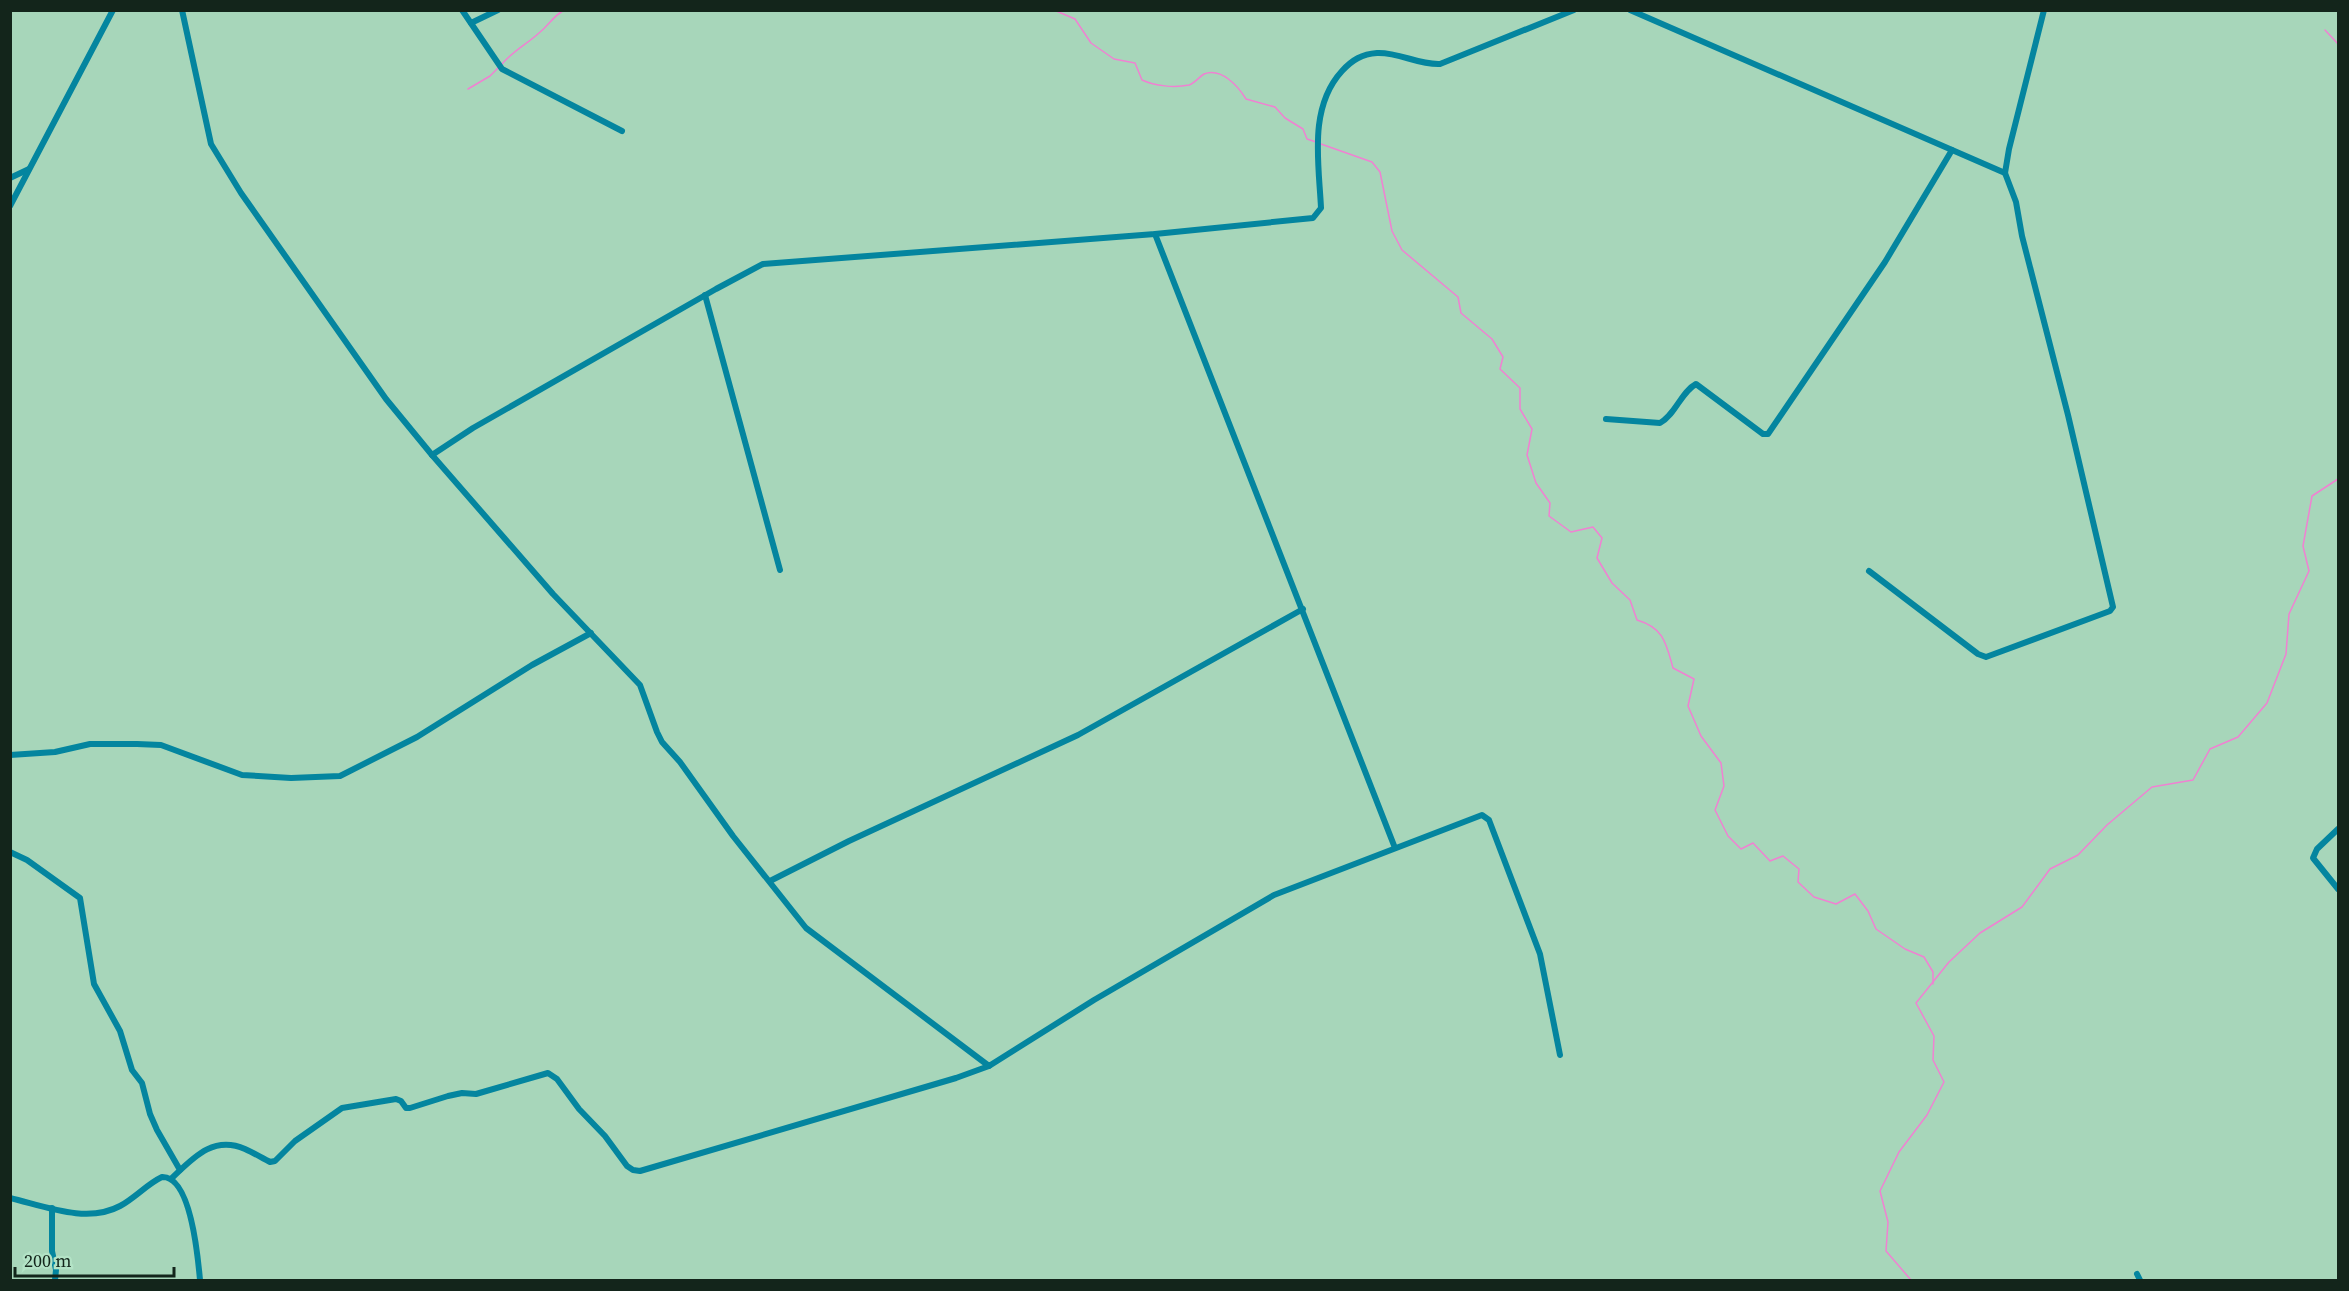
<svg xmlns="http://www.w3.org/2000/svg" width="2349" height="1291" font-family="'Source Serif 4',serif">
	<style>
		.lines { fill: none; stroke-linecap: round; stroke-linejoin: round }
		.stream { stroke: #f081d2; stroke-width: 1.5 }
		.minor { stroke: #04859f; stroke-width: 6 }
	</style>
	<rect width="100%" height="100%" fill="#a7d6ba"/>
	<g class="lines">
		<g class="stream">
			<path d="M1033 10H1035"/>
			<path d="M1054 10 1075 19 1091 43 1114 59 1135 63 1142 80C1155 86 1174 88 1189 85 1195 83 1199 77 1204 74 1221 67 1238 86 1246 99L1275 107 1285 118 1303 129 1307 139 1316 142"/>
			<path d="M2325 30 2338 44"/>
			<path d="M502 64C513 51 527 44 539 33 550 24 551 18 564 10"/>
			<path d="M468 89 490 76 499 67"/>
			<path d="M1321 144 1372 162 1380 172 1392 231 1402 250 1458 297 1461 313 1492 339 1503 357 1500 369 1520 388V409L1532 429 1527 455 1536 483 1550 503 1549 516 1571 532 1593 527 1602 538 1597 558 1612 583 1630 600 1637 620C1664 628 1666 643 1673 668L1694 679 1688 706 1701 736 1721 763 1724 786 1715 810 1728 836 1741 849 1753 843 1770 861 1783 856 1799 869 1798 882 1814 897 1836 904 1855 894 1868 911 1876 929 1905 949 1924 957 1933 972V984"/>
			<path d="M1911 1280 1886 1251 1888 1222 1880 1191 1899 1152 1927 1115 1944 1082 1933 1060 1934 1036 1916 1003 1949 962 1980 933 2022 907 2050 869 2078 855 2107 825 2152 787 2193 780 2210 749 2238 737 2267 703 2286 654 2289 614 2309 571 2303 546 2312 496 2338 479"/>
		</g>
		<g class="minor">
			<path d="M182 10 211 144 241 193 386 399 432 455 553 594 640 685 657 732 662 742 680 762 733 836 806 928 989 1066 1094 1000 1274 895 1482 815 1489 820 1540 954 1560 1055"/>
			<path d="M462 10 502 69 622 131"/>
			<path d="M1630 10 2005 173"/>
			<path d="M471 23 498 10"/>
			<path d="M10 178 29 169"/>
			<path d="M10 206 113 10"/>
			<path d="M1155 234 1395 848"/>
			<path d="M705 295 780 570"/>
			<path d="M1606 419 1660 423C1676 414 1681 392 1696 384L1763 434H1768L1885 262 1952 150"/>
			<path d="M432 455 473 428 716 289 763 264 1155 234 1313 218 1321 208C1319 164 1308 108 1342 71 1352 60 1362 54 1377 53 1399 52 1418 65 1440 64L1574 10"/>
			<path d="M1869 571 1978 654 1986 657 2110 611 2113 607 2068 415 2022 236 2016 202 2005 173 2009 149 2044 10"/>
			<path d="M10 755 55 752 90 744H137L161 745 242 775 291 778 340 776 417 737 532 665 591 633"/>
			<path d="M2338 829 2317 849 2313 858 2338 889"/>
			<path d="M10 852 27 860 80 898 94 984 120 1031 132 1070 142 1083 150 1114 157 1130 180 1170"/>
			<path d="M770 881 849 841 1078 735 1303 609"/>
			<path d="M172 1178C193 1158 213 1135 245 1149 254 1153 262 1158 270 1162L275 1161 295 1141 342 1108 396 1099 401 1101 406 1108H410L448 1096 462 1093 476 1094 548 1073 557 1079 579 1109 605 1136 627 1166 633 1170 640 1171 956 1078 989 1066"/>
			<path d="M10 1198C44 1206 87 1224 120 1206 135 1198 147 1184 162 1177 191 1176 198 1258 200 1280"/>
			<path d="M52 1208V1251L56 1270 55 1280"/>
			<path d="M2137 1274 2140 1280"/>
		</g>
	</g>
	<rect width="2349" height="1291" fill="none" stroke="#13251b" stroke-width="24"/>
	<path d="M15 1267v9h159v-9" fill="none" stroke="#13251b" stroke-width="3"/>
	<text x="24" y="1267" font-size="18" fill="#13251b" stroke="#b3e3c6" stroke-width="4.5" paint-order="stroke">200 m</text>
</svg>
